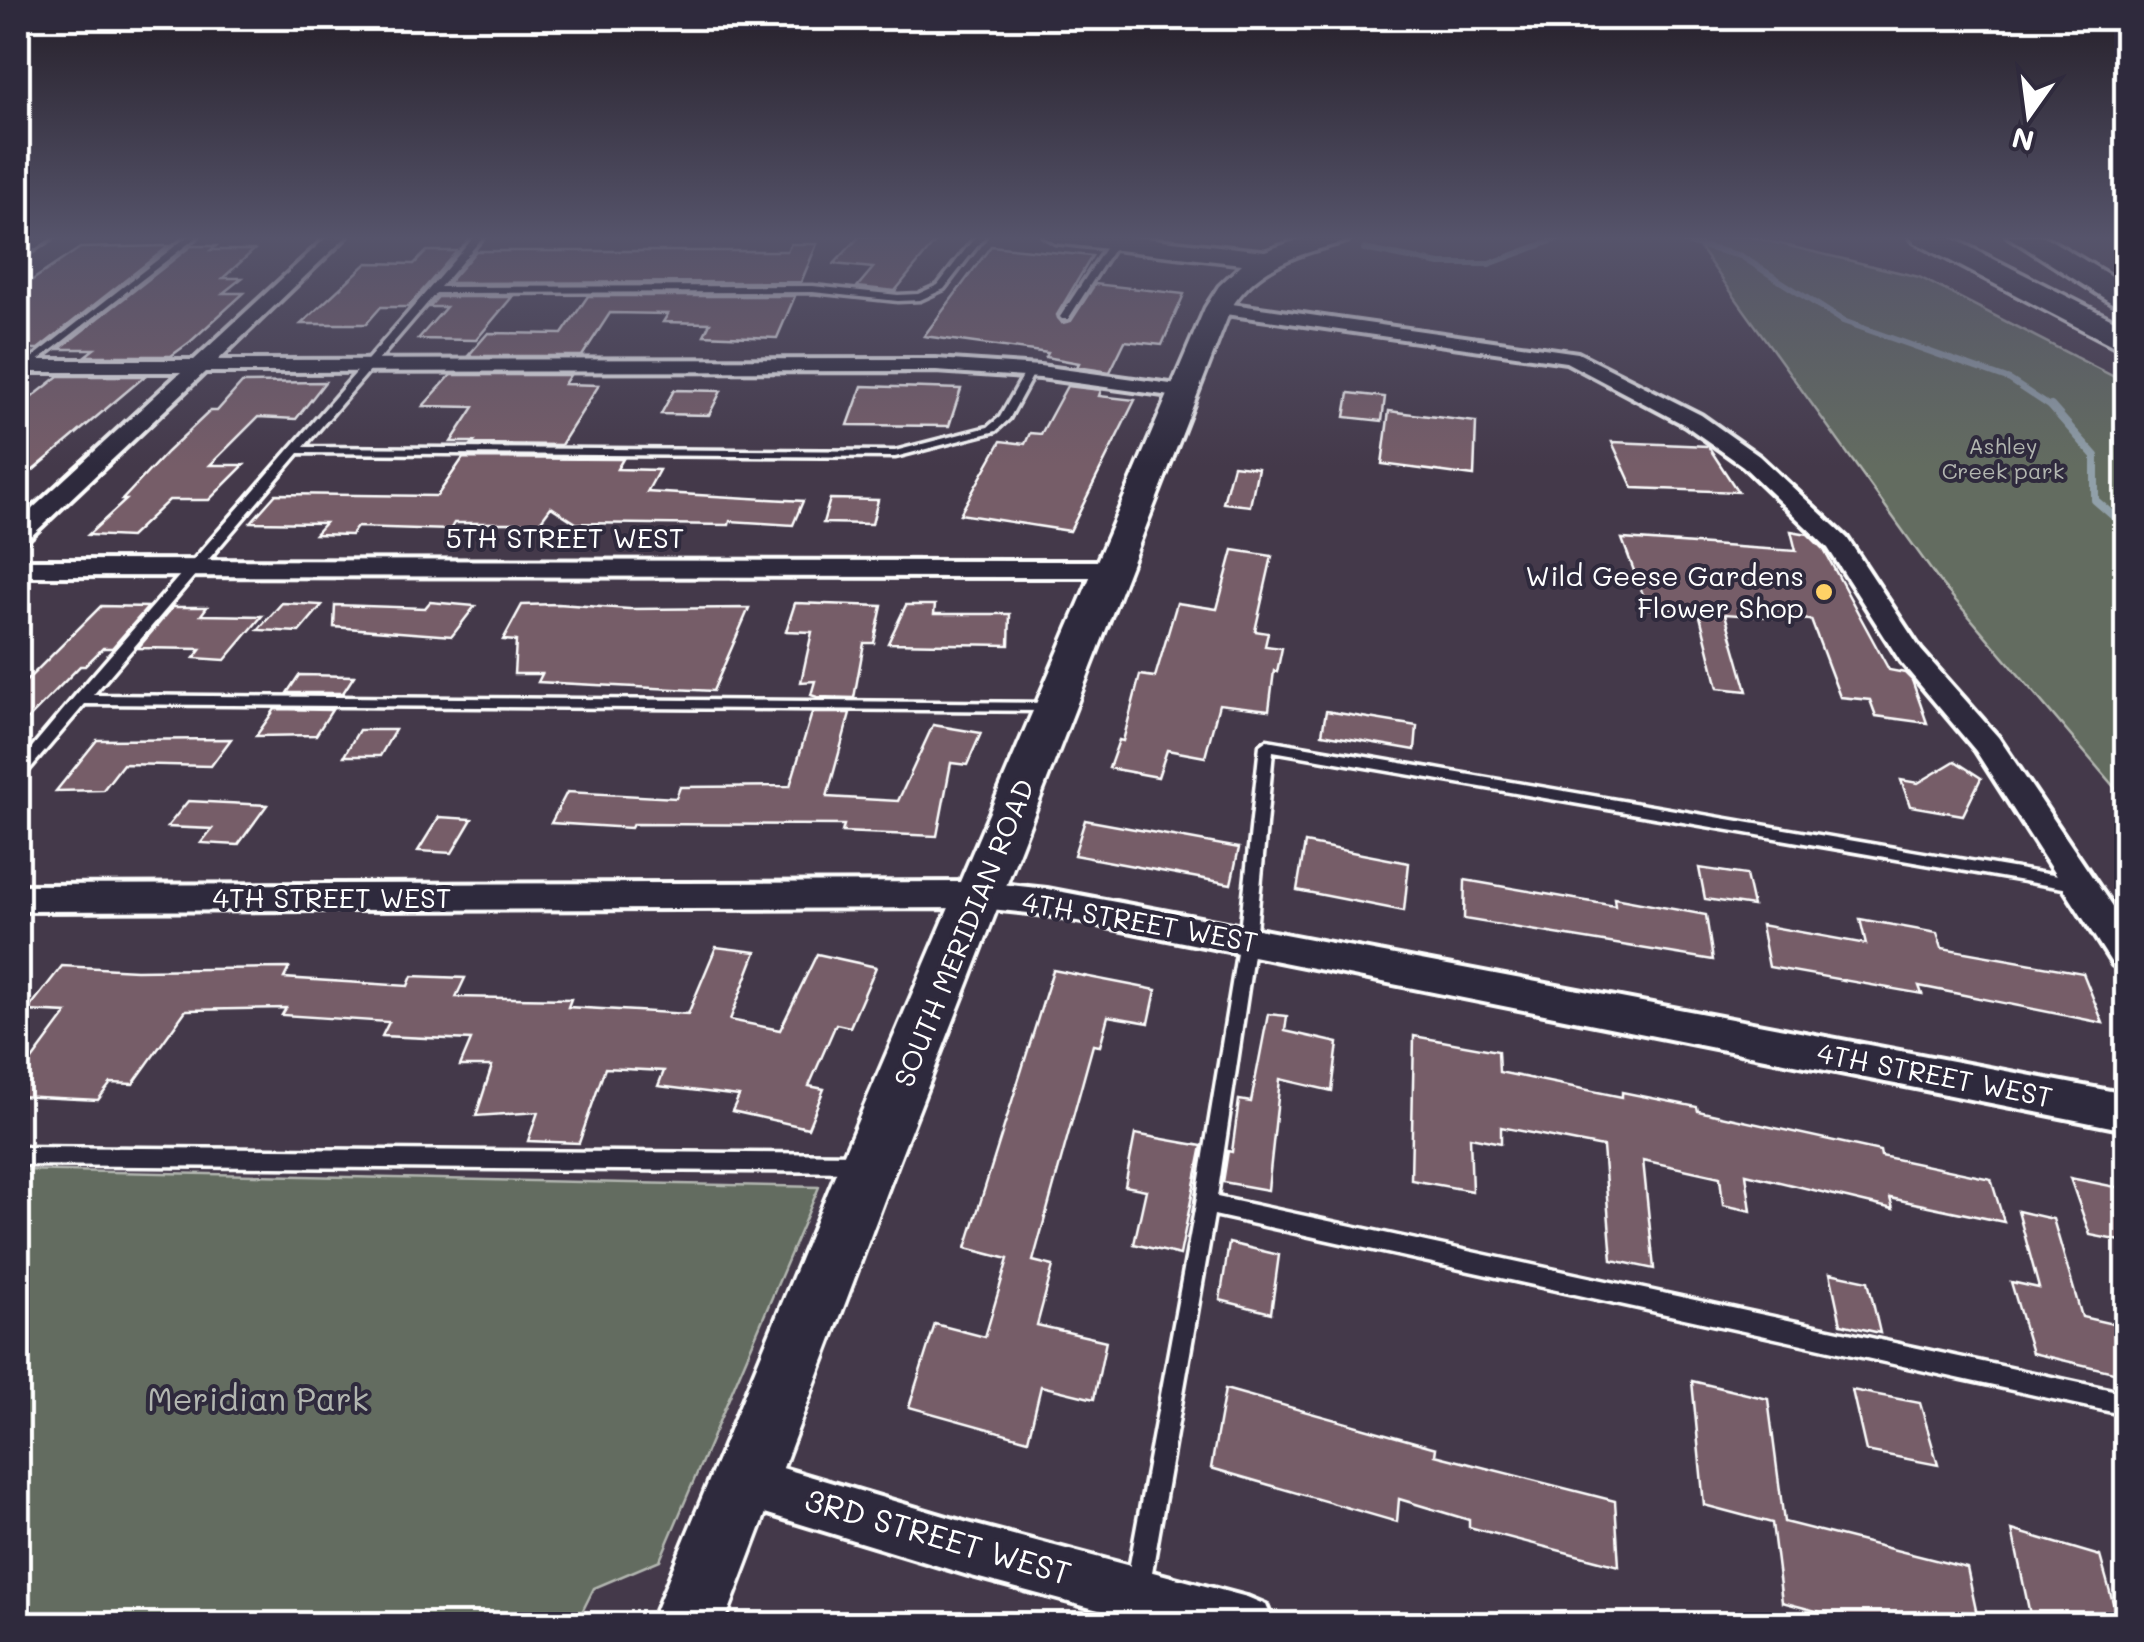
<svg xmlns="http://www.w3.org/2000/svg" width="2144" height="1642" font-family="Mali,sans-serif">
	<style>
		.green { fill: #646c60; stroke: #b2b6b0; stroke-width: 2.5 }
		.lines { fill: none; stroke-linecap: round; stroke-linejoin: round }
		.stream-far1 { stroke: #91a0a9; stroke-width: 6 }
		.stream { stroke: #91a0a9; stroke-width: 8 }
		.building { fill: #765d68; stroke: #fff; stroke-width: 2.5 }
		.lane-casing { stroke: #fff; stroke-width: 7 }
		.street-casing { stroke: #fff; stroke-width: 8 }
		.secondary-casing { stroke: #fff; stroke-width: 7 }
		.highway-casing { stroke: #fff; stroke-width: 7 }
		.lane { fill: #2f2a3d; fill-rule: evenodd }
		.street { fill: #2f2a3d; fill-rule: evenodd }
		.secondary { fill: #2f2a3d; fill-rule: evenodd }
		.highway { fill: #2f2a3d; fill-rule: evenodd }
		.poi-dot { fill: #ffd166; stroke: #2f2a3d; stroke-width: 4 }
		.labels { text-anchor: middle; stroke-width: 8; stroke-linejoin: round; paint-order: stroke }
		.far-park-label { font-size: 22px; fill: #b2b6b0; stroke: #2f2a3d }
		.street-label { font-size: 28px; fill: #fff; stroke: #2f2a3d }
		.poi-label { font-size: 28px; fill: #fff; stroke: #2f2a3d; text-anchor: end }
		.near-park-label { font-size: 32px; fill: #b2b6b0; stroke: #2f2a3d }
		.near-street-label { font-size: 32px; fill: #fff; stroke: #2f2a3d }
	</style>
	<rect width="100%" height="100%" fill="#44394a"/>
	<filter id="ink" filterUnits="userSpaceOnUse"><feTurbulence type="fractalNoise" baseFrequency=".01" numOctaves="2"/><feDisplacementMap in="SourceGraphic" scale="20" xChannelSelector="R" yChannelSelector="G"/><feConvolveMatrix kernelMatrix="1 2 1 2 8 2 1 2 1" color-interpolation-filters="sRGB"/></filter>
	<g filter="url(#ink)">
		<g class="green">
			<path d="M1691 236H1747L1919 277 2126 383V801L1939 581Z"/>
			<path d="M18 1170 819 1187 660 1560 594 1588 576 1624H18Z"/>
		</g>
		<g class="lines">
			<g class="stream-far1">
				<path d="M1661 236 1741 256 1843 321 2010 380 2054 409"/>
				<path d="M1364 249 1440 264H1489L1565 236"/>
			</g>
			<path class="stream" d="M2051 406 2095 456V500L2126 527"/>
		</g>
		<g class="building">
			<path d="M860 236 895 237 936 241 895 291 857 287 873 268 834 264Z"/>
			<path d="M791 244H817L801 282 448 283 476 251H787Z"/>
			<path d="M164 246H169L38 349H18V291L28 283 80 248Z"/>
			<path d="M191 246H216L211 250H254L223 278H242L223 293H244L190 342 171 356H85L94 349H59Z"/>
			<path d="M991 246 1092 256 1057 315 1062 323 1071 321 1095 284 1184 294 1162 345 1125 341 1110 372 1077 367 1079 363 1046 357 1048 353 924 336Z"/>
			<path d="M427 251H457L408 307H381L366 324H301L367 263 414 264Z"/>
			<path d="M588 296H795L777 338 704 335 710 323 663 322 668 314 610 313 582 356H468L488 333 562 334Z"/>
			<path d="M438 297H512L476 340 418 339 446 307H429Z"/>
			<path d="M451 375H570L564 384 599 385 561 445 472 444 474 442H451L474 407 423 406Z"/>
			<path d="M59 376H145L18 483V408Z"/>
			<path d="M325 382 296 419 258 417 210 465H244L209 500H169L130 537 88 535 126 500H122L167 452 210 411H217L242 383Z"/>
			<path d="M862 386 961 389 949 426 848 425Z"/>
			<path d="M1067 386 1101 390 1099 396 1135 400 1070 531 960 514 1001 441 1025 444 1030 433 1041 434Z"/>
			<path d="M674 390 721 391 709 415 661 414Z"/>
			<path d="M1349 393 1385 397 1382 421 1345 417Z"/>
			<path d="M1389 411 1476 422 1474 476 1382 464Z"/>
			<path d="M1612 442 1708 446 1738 492 1633 488Z"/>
			<path d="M463 458 623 459 617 469 659 470 647 492 803 501 793 525 730 521 729 525 576 523 551 507 539 523H454L450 530 357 527 351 535 315 534 325 523 251 522 276 494 437 496Z"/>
			<path d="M1233 465 1258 468 1250 506 1223 503Z"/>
			<path d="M830 499 878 500 872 524 823 523Z"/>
			<path d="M1791 531 1808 534 1824 550 1889 670 1905 673 1912 680 1927 723 1876 716 1870 700 1840 697 1811 620 1725 614 1747 691 1718 688 1699 612 1648 608 1622 539 1796 551Z"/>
			<path d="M1233 550 1272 556 1255 631 1268 633 1265 646 1282 648 1277 672 1274 671 1269 710 1219 704 1205 757 1167 750 1158 777 1109 768 1119 740 1123 741 1140 675 1155 677 1177 603 1217 609Z"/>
			<path d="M430 602 475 606 452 636 334 627 335 605 425 608Z"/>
			<path d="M282 603 322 605 299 632 258 630Z"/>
			<path d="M795 603 882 606 874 643H864L854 698 817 697 811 695 815 681 801 682 812 632 786 631Z"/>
			<path d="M558 604 629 609 749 608 713 691 538 682 542 674H514L516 641 503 640 522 605Z"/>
			<path d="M906 605H935L934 614H1010L1009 645 888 643Z"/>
			<path d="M101 606 148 607 112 648H103L85 666H80L18 729V689Z"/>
			<path d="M173 607H207L201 615 262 616 225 660 194 658 201 649 138 648Z"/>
			<path d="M299 675 354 676 343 693H287Z"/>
			<path d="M275 709 332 710 316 735 256 736Z"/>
			<path d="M1326 711 1417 726 1415 750 1322 734Z"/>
			<path d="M812 713H850L827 797 898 801 933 725 981 733 967 765 951 763 937 836 842 832 844 825 633 824 631 828 551 823 567 792 676 798 680 787 790 786Z"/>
			<path d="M359 730H395L380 756H344Z"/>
			<path d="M231 739 211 766 123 764 103 790 56 791 97 740Z"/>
			<path d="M1955 761 1981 778 1963 815 1910 806 1901 780 1918 783Z"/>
			<path d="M188 801 267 805 238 845 201 843 212 829 167 827Z"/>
			<path d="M439 817 472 819 452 853 418 851Z"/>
			<path d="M1085 820 1239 848 1231 884 1074 855Z"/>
			<path d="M1305 843 1409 863 1404 911 1297 890Z"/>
			<path d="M1699 868 1746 875 1753 906 1705 899Z"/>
			<path d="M1465 880 1615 906 1614 898 1706 915 1713 960 1464 919Z"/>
			<path d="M1860 919 1937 933 1942 948 2083 973 2103 1023 1919 986 1922 994 1769 967 1761 925 1866 944Z"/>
			<path d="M716 947 756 952 730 1020 780 1030 817 954 876 967 850 1027 836 1024 809 1086 824 1089 808 1128 732 1111 739 1096 658 1086 664 1071 605 1068 579 1143 528 1141 538 1112 476 1116 492 1066H460L471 1040 382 1036 389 1022 282 1015 286 1008 186 1010 133 1084 111 1083 98 1100 18 1096V1079L67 1013 27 1011 62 966 136 970 289 968 284 978 408 986 412 976 465 978 456 997 571 999 568 1007 688 1014Z"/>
			<path d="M1053 970 1156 990 1149 1023 1108 1016 1100 1046 1093 1045 1033 1261 1053 1266 1037 1325 1106 1341 1094 1399 1041 1386 1028 1440 909 1407 935 1324 985 1337 1008 1259 966 1248Z"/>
			<path d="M1268 1014 1287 1016 1285 1031 1338 1043 1332 1091 1280 1079 1268 1190 1223 1182 1228 1151 1232 1152 1239 1100 1251 1102Z"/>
			<path d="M1414 1036 1498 1051 1499 1072 1622 1097V1092L1697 1107 1698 1111 1880 1151 1881 1156 1991 1179 2004 1222 1890 1198 1893 1209 1746 1174 1751 1211 1723 1205 1720 1177 1643 1160 1654 1269 1612 1260 1603 1147 1501 1127V1143L1470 1137 1472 1191 1411 1180Z"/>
			<path d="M1135 1134 1202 1146 1180 1255 1134 1244 1146 1190 1125 1186Z"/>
			<path d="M2070 1178 2126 1189V1242L2090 1235Z"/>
			<path d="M2018 1211 2053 1219 2082 1317 2126 1327V1375L2032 1353 2011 1282 2039 1288Z"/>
			<path d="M1229 1243 1279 1255 1271 1313 1220 1300Z"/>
			<path d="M1830 1273 1868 1281 1880 1333 1841 1324Z"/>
			<path d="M1692 1381 1768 1399 1784 1522 1967 1568 1979 1624H1865L1782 1602 1772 1523 1704 1505Z"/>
			<path d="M1225 1389 1436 1448 1435 1455 1615 1501 1619 1566 1469 1527V1520L1399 1499 1397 1522 1211 1468Z"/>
			<path d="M1852 1390 1920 1403 1938 1465 1866 1451Z"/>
			<path d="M2012 1530 2100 1556 2119 1624H2032Z"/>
		</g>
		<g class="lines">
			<g class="lane-casing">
				<g id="lane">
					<path d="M188 236H198L18 376V369Z"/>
					<path d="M475 236H484L440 287 813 286 898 295 918 294 938 285 976 236H985L944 289 920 300 898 301 813 292 436 293 304 447 895 451 988 427 1000 417 1027 369 1035 371 1009 419 996 431 895 457 299 453 93 695 1051 703 1056 705 1058 708 1056 711 85 704 23 777 18 778V764L75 696Z"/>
					<path d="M1110 241 1117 243 1068 319H1062L1060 317Z"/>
					<path d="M1267 740 2081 880 2083 884 2081 888 2075 890 1273 751 1255 941 1217 1197 2126 1393V1415L1214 1215 1143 1624H1119L1196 1204 1239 941 1260 745Z"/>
					<path d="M18 1147 860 1154 867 1157 870 1163 867 1169 860 1172 18 1165Z"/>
				</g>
			</g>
			<g class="street-casing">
				<g id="street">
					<path d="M34 236H54L18 260V247Z"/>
					<path d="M328 236H347L218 360 936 359 1040 366 1185 386 1196 392 1185 398 1040 378 936 371 205 372 27 540 18 542V522L181 372H18V360H194Z"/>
					<path d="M1218 302 1578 353 1701 415 1759 456 1847 538 1921 650 1998 737 2126 927V969L2113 965 1976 751 1901 662 1828 548 1743 466 1685 425 1566 362 1211 312V304Z"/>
					<path d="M18 560 1112 561 1125 569 1112 577 18 576Z"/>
					<path d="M981 882 1047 889 2126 1094V1130L1047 915 981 908 18 911V885Z"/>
					<path d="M745 1457 968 1523 1247 1597 1266 1605 1274 1624H1151L968 1575 745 1507 728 1499 720 1482 728 1465Z"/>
				</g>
			</g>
			<g class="secondary-casing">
				<path id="secondary" d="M1043 236H1126L1265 251 1309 236H1351L1348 241C1302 253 1257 265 1231 308L898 1163 724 1624H650L840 1163 1205 308 1219 286 1242 264 1055 243Z"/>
			</g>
			<g class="highway-casing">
				<g id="highway">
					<path d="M1909 236H1948L2126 326V349L2114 346 1914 242Z"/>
					<path d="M2007 236H2044L2126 285V308L2115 305Z"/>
				</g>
			</g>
			<use href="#lane" class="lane"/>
			<use href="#street" class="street"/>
			<use href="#secondary" class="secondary"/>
			<use href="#highway" class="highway"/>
		</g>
	</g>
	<linearGradient id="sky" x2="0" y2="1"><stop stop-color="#251f29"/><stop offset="0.51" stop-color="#56546b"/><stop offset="1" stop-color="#56546b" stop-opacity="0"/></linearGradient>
	<rect width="2144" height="466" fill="url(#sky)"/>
	<circle class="poi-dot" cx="1824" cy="592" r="10"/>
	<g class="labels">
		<g class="far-park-label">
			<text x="2003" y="454">Ashley<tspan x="2003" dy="25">Creek park</tspan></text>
		</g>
		<g class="street-label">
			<text x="565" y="548">5TH STREET WEST</text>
			<text x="332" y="908">4TH STREET WEST</text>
			<text transform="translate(1140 922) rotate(10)" y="10">4TH STREET WEST</text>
			<text transform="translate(964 933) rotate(-68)" y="10">SOUTH MERIDIAN ROAD</text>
			<text transform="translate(1935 1075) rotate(11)" y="10">4TH STREET WEST</text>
		</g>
		<g class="poi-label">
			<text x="1804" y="586">Wild Geese Gardens<tspan x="1804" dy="32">Flower Shop</tspan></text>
		</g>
		<g class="near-park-label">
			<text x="258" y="1411">Meridian Park</text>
		</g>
		<g class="near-street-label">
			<text transform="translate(938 1537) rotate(16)" y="11">3RD STREET WEST</text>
		</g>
	</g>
	<rect width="2144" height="1642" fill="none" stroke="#2f2a3d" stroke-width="60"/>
	<rect x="30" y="30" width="2084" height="1582" fill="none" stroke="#fff" stroke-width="4" filter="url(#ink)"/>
	<g transform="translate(2029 115) rotate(194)" stroke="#2f2a3d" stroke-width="8" paint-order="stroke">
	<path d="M0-8L18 38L0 25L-18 38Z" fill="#ffffff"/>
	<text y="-15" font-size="28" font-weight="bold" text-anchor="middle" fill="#ffffff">N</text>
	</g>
</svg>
